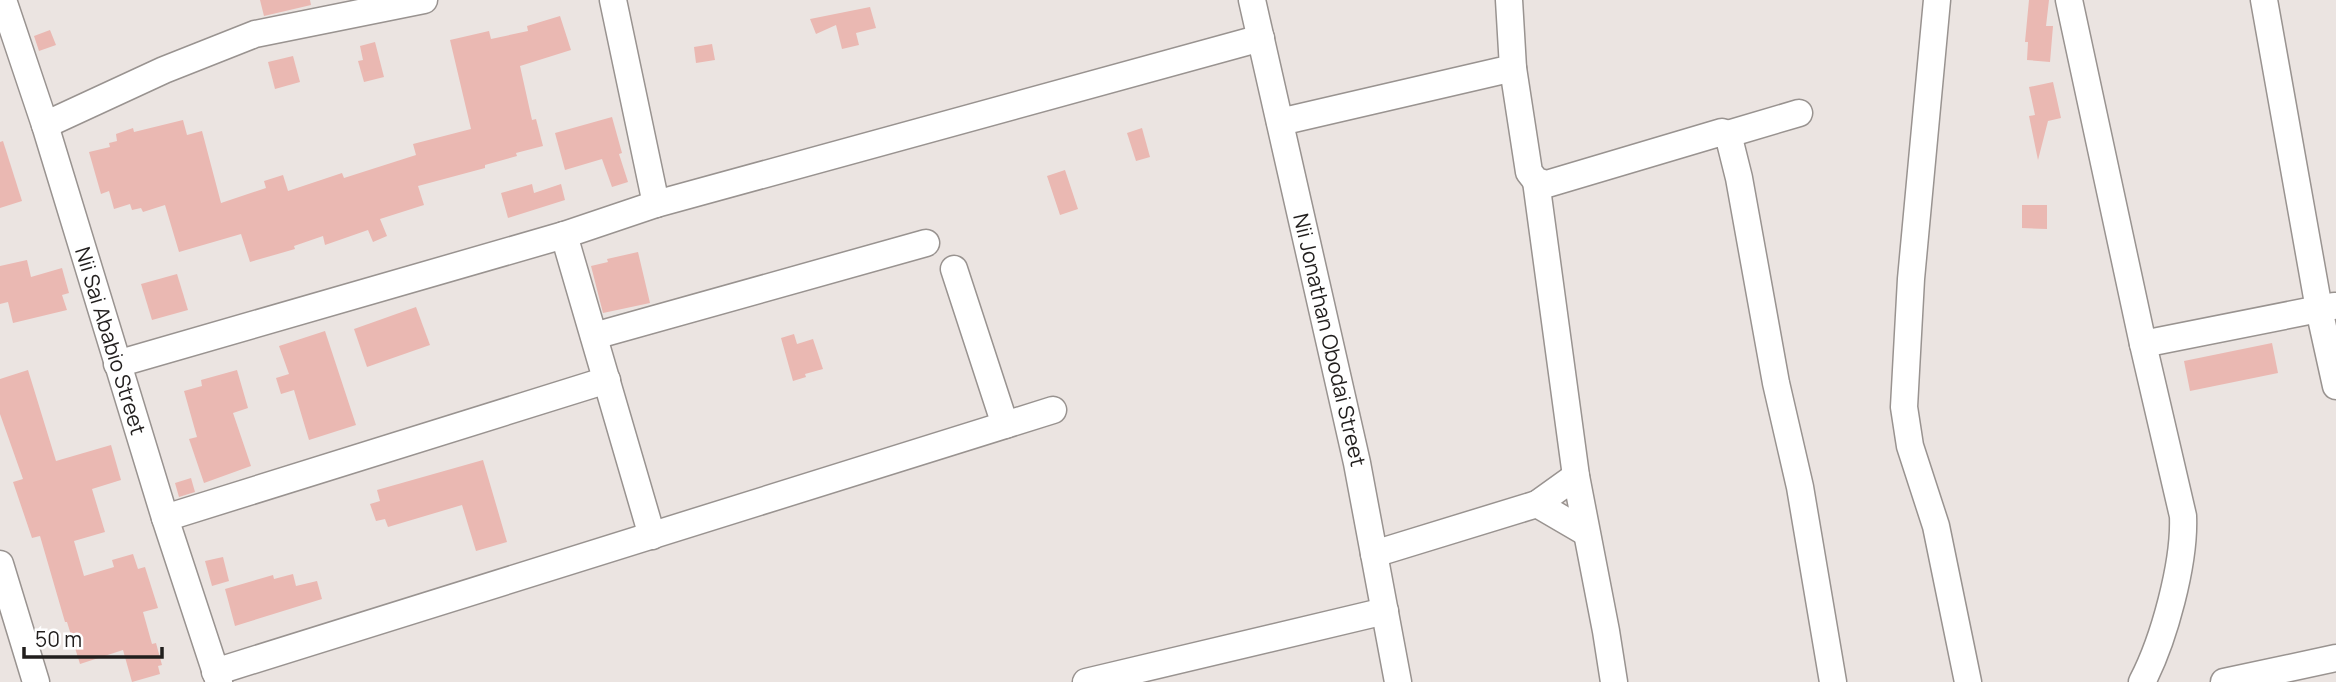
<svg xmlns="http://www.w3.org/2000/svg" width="2336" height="682" font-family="Manrope,sans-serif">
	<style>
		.building { fill: #eab8b2 }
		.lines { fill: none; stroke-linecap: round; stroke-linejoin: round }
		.minor-casing { stroke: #999390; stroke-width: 29 }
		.minor { stroke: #fff; stroke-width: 26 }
		.labels { text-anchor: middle; stroke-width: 7; stroke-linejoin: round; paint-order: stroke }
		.street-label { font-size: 21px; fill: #211e1d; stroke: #fff }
	</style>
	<rect width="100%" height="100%" fill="#ebe4e1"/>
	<g class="building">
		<path d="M260 0H310L311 5 264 16Z"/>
		<path d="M2029 0H2049L2046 26H2053L2050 62 2027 60 2028 42H2025Z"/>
		<path d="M870 7 876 28 856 33 859 45 842 49 836 25 816 34 810 19Z"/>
		<path d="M560 16 571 50 520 66 532 120 536 119 543 146 516 153 517 156 485 165V168L418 186 424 205 380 219 387 236 373 242 368 230 325 245 323 236 294 246 295 249 250 262 241 234 179 252 165 205 143 212 141 208 132 210 130 204 114 209 109 191 101 194 89 152 110 147 109 143 117 141 116 134 133 128 134 132 183 120 187 135 202 131 221 203 266 188 264 181 283 175 288 191 342 173 344 178 416 155 413 144 471 129 450 40 489 31 491 39 528 31 527 26Z"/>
		<path d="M50 30 56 45 39 51 34 36Z"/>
		<path d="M375 42 384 77 364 82 358 61 363 60 360 46Z"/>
		<path d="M712 44 715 60 696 63 694 47Z"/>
		<path d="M293 56 300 82 275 89 268 62Z"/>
		<path d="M2053 82 2061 118 2048 121 2038 160 2029 116 2035 115 2029 87Z"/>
		<path d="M612 117 622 153 619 154 628 182 612 187 602 159 565 170 555 133Z"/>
		<path d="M1142 128 1150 157 1136 161 1127 133Z"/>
		<path d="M3 141 22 201 0 208V142Z"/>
		<path d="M1065 170 1078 209 1060 215 1047 176Z"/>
		<path d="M532 184 534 193 561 184 565 200 508 218 501 193Z"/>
		<path d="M2022 205H2047V229L2022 228Z"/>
		<path d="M638 252 650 303 603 313 591 266 608 262 607 259Z"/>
		<path d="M27 260 31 277 62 268 69 293 62 295 67 310 13 323 8 302 0 304V266Z"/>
		<path d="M177 274 188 310 152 320 141 284Z"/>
		<path d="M416 307 430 345 367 367 354 329Z"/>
		<path d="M325 331 356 425 309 440 294 390 281 394 276 378 289 374 279 346Z"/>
		<path d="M794 334 797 344 813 339 823 369 805 374 806 377 793 381 781 338Z"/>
		<path d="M2272 343 2278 373 2190 391 2184 361Z"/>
		<path d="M28 370 56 461 111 445 121 480 92 489 105 532 74 541 84 576 114 567 112 560 133 554 138 569 145 567 158 608 143 612 152 644 156 643 162 665 158 666 160 674 132 682 123 650 80 664 67 622H65L40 536 32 538 13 482 23 479 0 414V379Z"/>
		<path d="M237 370 248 408 233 413 251 466 204 483 189 439 197 437 184 391 202 386 201 380Z"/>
		<path d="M483 460 507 542 476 551 462 505 388 527 385 519 376 521 370 504 380 501 377 490Z"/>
		<path d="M191 478 195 492 179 497 175 483Z"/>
		<path d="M223 557 229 581 212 586 205 561Z"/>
		<path d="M293 574 296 586 317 581 322 599 235 626 225 589 273 575 274 579Z"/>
	</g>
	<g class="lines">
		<g class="minor-casing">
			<g id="minor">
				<path d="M3 0 45 125 165 518 219 682"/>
				<path d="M613 0 656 204"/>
				<path d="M1252 0 1357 463 1398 682"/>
				<path d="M1937 0 1911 279 1904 407 1910 446 1936 526 1968 682"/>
				<path d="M2069 0 2143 344 2183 516C2185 563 2164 640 2142 682"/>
				<path d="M2264 0 2319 309 2336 386"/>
				<path d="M1513 68 1529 172 1536 181 1547 184 1722 132 1728 134 1739 178 1776 383 1800 487 1833 682"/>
				<path d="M1280 122 1513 68 1509 0"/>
				<path d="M45 125 164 70 255 34 424 0"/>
				<path d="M1728 134 1799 113"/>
				<path d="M1536 181 1576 476 1606 631 1614 682"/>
				<path d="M564 235 652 536"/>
				<path d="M954 269 1005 425"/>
				<path d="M594 336 926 243"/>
				<path d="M2143 344 2334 306"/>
				<path d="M117 364 564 235 656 204 1261 38"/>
				<path d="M1576 476 1537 504 1585 532"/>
				<path d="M165 518 607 380"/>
				<path d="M1374 554 1537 504"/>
				<path d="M0 564 36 682"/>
				<path d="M215 672 1053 410"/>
				<path d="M1086 682 1385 611"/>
				<path d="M2224 682 2336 658"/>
			</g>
		</g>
		<use href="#minor" class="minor"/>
	</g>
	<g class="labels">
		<g class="street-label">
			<text transform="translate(1329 340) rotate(77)" y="7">Nii Jonathan Obodai Street</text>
			<text transform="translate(110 341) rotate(73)" y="7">Nii Sai Ababio Street</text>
		</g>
	</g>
	<path d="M24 647v10h138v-10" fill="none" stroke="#211e1d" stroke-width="3.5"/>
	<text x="35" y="647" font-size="21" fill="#211e1d" stroke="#ffffff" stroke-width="5" paint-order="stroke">50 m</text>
</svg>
